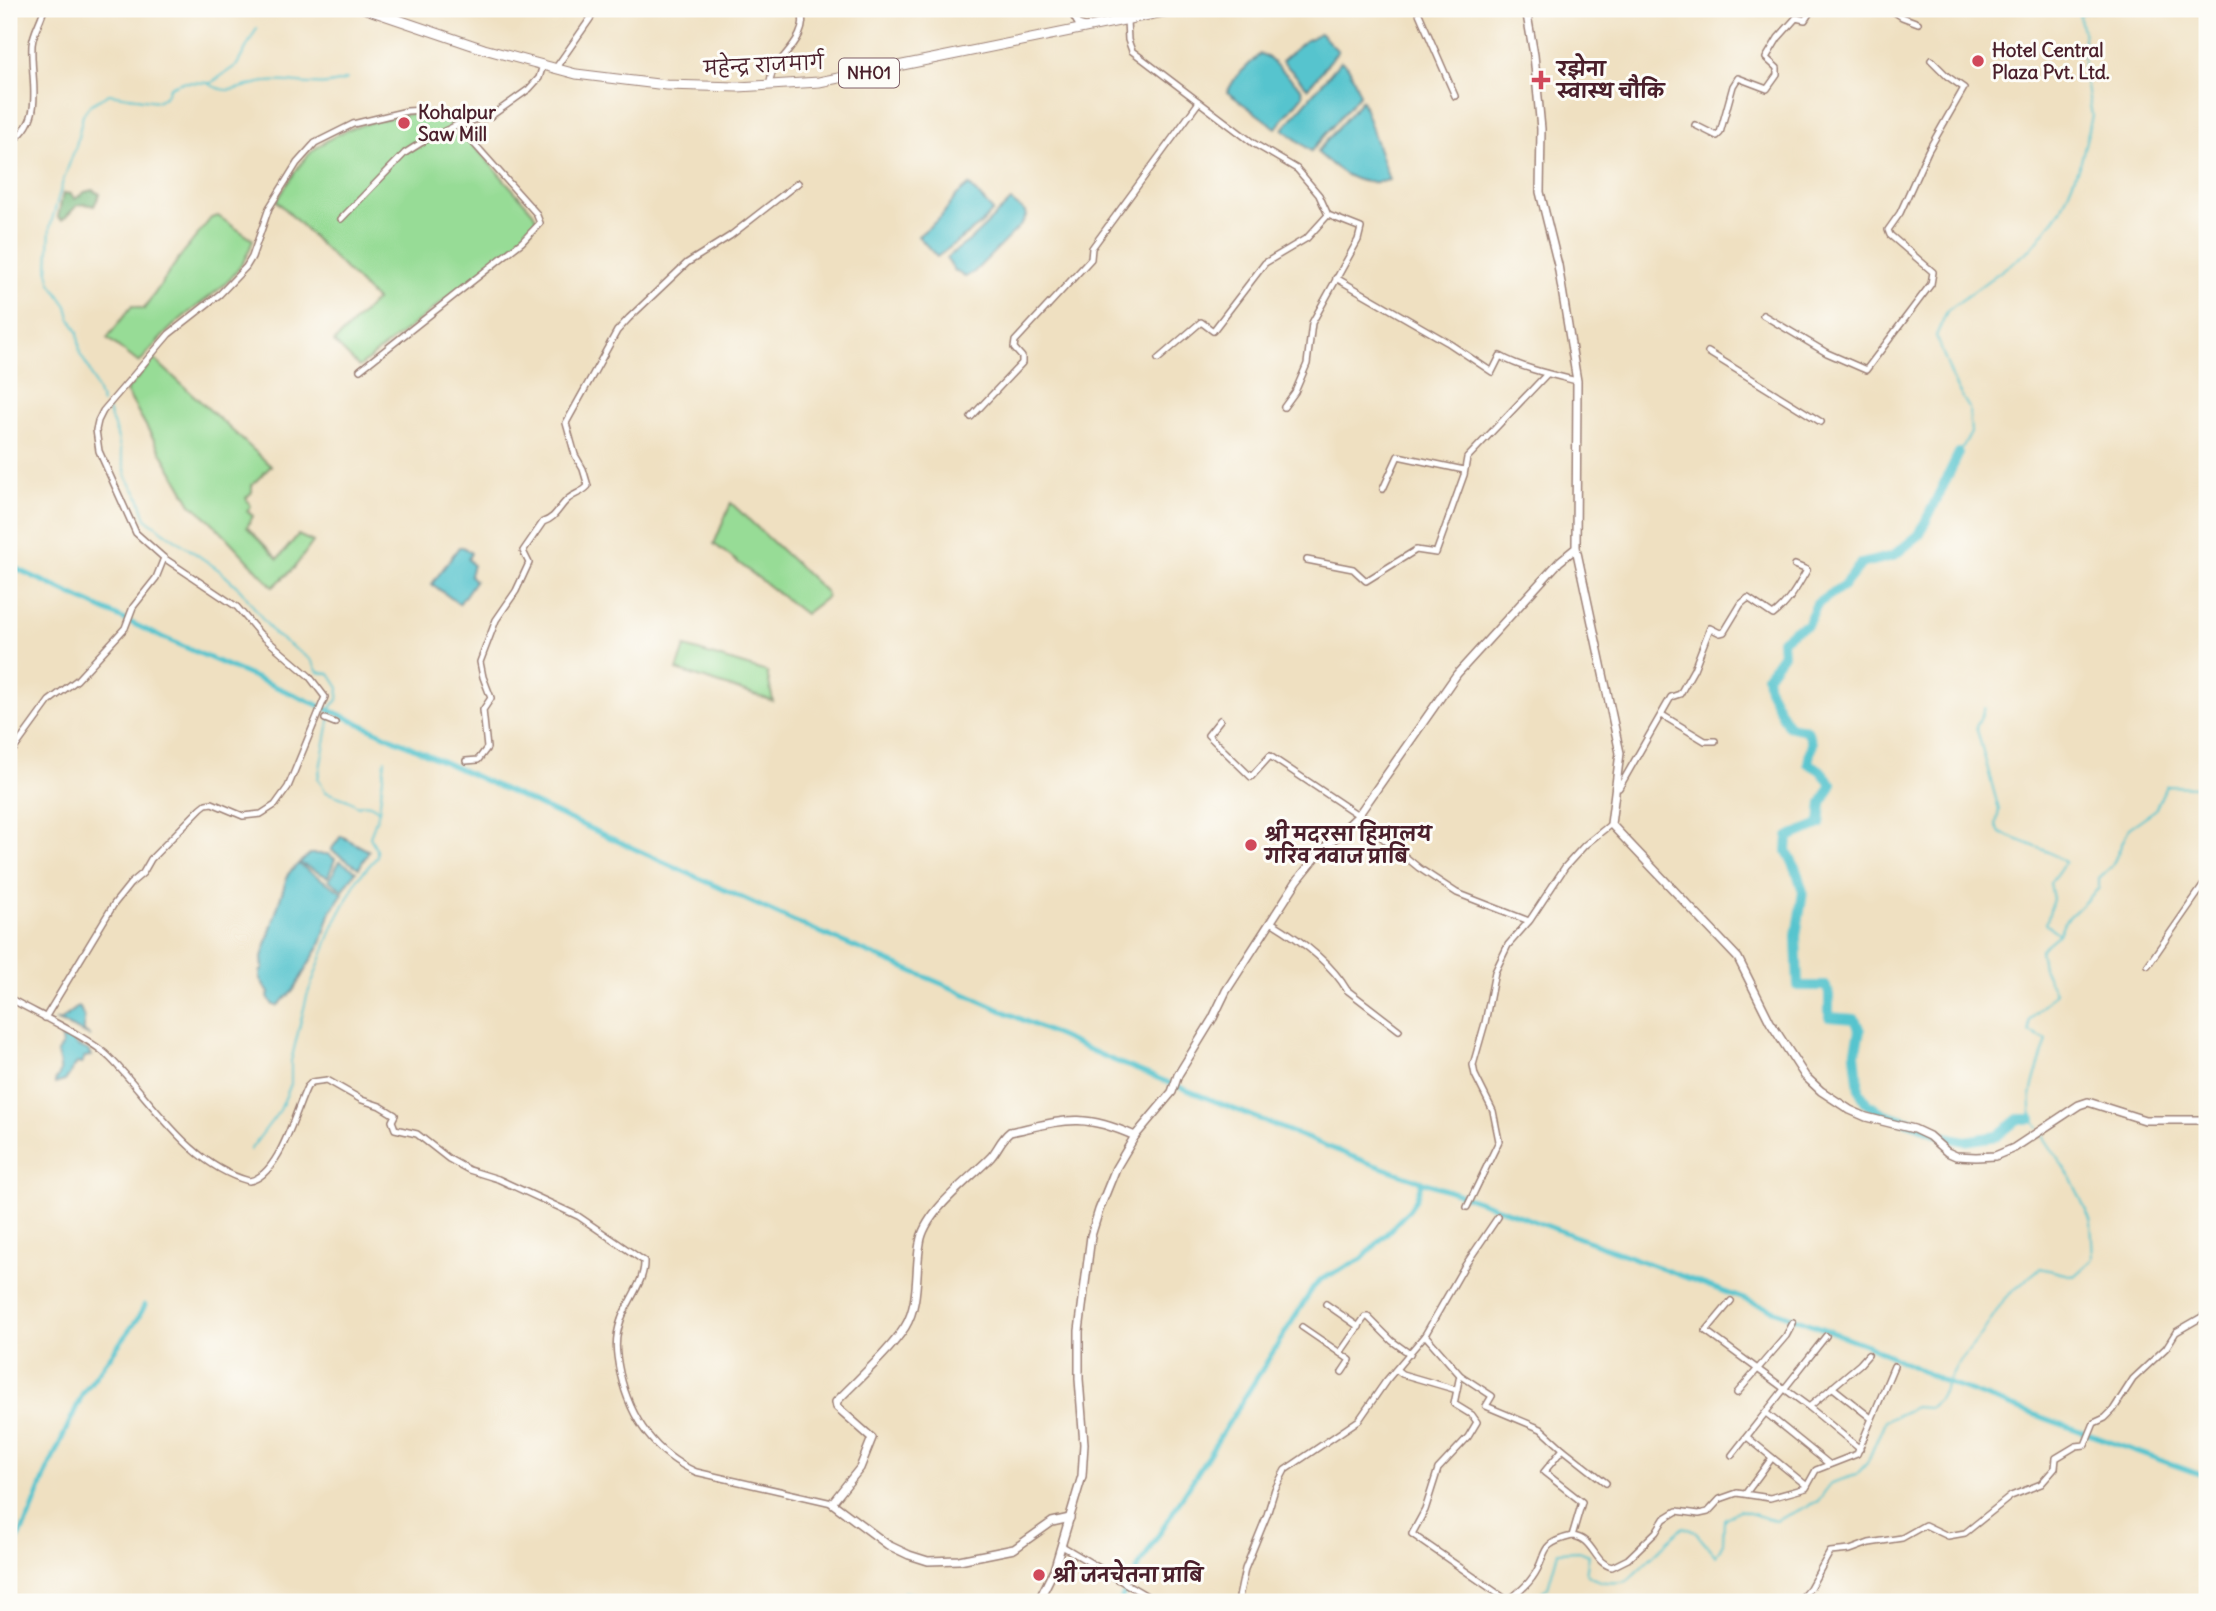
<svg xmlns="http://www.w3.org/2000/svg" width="2216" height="1611" font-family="Delius,'Playpen Sans Deva',sans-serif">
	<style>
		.green { fill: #97dc96; stroke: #707e60; stroke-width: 2 }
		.forest { fill: #79bc7f; stroke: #626e55; stroke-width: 2 }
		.water { fill: #57c4ce; stroke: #50727c; stroke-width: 2 }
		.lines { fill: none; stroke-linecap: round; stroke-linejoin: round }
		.stream { stroke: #57c4ce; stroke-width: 2 }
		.canal { stroke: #57c4ce; stroke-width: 5 }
		.river { stroke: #57c4ce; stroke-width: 10 }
		.minor-casing { stroke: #9c8076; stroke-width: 8 }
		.tertiary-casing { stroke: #9c8076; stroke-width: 10 }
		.trunk-casing { stroke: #9c8076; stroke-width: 11 }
		.minor { stroke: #fff; stroke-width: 5 }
		.tertiary { stroke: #fff; stroke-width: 7 }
		.trunk { stroke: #fff; stroke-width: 9 }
		.poi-dot { fill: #d1495b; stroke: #fdfcf7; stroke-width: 2.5 }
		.labels { text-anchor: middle; stroke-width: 6; stroke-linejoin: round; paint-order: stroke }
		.shield { fill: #fdfcf7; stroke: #806168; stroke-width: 2 }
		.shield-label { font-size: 18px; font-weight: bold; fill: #4a1f2b }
		.poi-label { font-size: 19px; font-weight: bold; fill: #4a1f2b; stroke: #fdfcf7; text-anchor: start }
		.street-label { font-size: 19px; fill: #4a1f2b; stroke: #fdfcf7 }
	</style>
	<rect width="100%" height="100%" fill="#fdfcf7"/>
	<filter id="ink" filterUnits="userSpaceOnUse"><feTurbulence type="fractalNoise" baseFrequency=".0143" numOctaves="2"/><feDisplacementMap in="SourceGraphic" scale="14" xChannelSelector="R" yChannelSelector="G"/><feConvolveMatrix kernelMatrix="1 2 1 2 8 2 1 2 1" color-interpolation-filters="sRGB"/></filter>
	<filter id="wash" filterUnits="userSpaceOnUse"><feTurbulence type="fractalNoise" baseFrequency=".00686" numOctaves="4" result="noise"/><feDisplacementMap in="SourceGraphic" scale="28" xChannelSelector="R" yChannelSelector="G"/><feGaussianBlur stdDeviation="1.57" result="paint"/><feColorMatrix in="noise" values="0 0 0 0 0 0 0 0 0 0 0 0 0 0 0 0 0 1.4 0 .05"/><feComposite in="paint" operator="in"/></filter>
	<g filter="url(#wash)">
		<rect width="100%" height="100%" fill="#efe0c1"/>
		<g class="green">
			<path d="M415 113 428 114 453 122 533 212 537 220 530 231 510 249 359 367 334 342 376 300 277 201C288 183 300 161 316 148 343 126 382 119 415 113Z"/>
			<path d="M218 216 253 240C240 281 212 293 181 319 165 332 152 348 139 363L107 338 132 306 144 309 179 258 211 218Z"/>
			<path d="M154 359 271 466 252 485V492L246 498 251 506 247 511 253 516 247 527 278 559 298 535 313 542 294 568 273 587 210 520 191 504 126 391Z"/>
			<path d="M731 503 826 592 827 597 805 614 714 544Z"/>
			<path d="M685 647 767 672 773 701 677 670Z"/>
		</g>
		<path class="forest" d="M92 190 100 194 94 206C74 200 76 210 62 220L58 217 63 193 71 194 75 199 85 192Z"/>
		<g class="water">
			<path d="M1320 33 1338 51 1308 88 1282 61 1302 43Z"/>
			<path d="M1260 54 1266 56 1301 88 1303 95 1276 128 1227 92 1236 77Z"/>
			<path d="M1341 61 1349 68 1360 94 1311 151 1283 129Z"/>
			<path d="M1362 100 1389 180C1359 189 1338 171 1317 152Z"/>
			<path d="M969 185 993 211 981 224 937 257 918 236 940 218 957 195Z"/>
			<path d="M1011 201 1025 212 1026 216 1021 225 974 272 965 277 954 270 946 258 969 241Z"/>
			<path d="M459 547H463L471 553 468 559 473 565 470 575 475 581 459 604 432 584Z"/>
			<path d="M341 836 369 851 359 868 331 850Z"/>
			<path d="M310 854H327L335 859 328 877 299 863Z"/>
			<path d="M340 861 356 871 343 890 329 880Z"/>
			<path d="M298 864 343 893 331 911 321 943 293 991 277 1006 273 1005 268 997 269 993 260 979V972L263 969 262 957 288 874Z"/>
			<path d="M78 1007 80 1008 84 1017V1032L90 1036 55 1020H61Z"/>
			<path d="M61 1038 72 1039 77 1046 88 1050 91 1056 84 1057 81 1064 77 1063 65 1081 55 1084V1081C64 1072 59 1063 57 1053L62 1047Z"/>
		</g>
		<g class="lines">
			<g class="stream">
				<path d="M207 83C214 87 220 90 228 90 240 90 253 83 266 82 294 79 320 91 347 79"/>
				<path d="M102 403 88 367 80 354 78 332 70 318 67 306 51 283 48 272 50 227 63 181 76 146 83 115 90 105 109 94 157 101 165 97 170 87 177 84 183 82 211 83 237 65 257 28"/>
				<path d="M108 410 117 435 127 478 139 497 146 519 219 570 241 590 274 634 311 660 318 672 330 674 339 688 338 700 332 706 318 779 326 792 348 800 358 806C366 802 372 805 379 811"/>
				<path d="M1959 453 1971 433 1969 408 1956 387 1936 336 1947 311 2032 248 2061 210 2081 161 2092 116 2084 68V36L2079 14 2102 9"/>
				<path d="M1985 708 1976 726 1999 810 1996 825 2000 833 2049 852 2065 862 2050 883 2053 899 2046 924 2059 934 2040 950 2043 968 2055 993 2029 1021V1032L2047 1040C2040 1066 2020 1104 2038 1128"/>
				<path d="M2059 934 2064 922 2099 888V878L2112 866 2129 828 2155 810 2166 786 2199 787 2207 776"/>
				<path d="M250 1150 280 1110 291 1084V1061L307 996 333 926 358 878 377 857V850L370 837 379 811 385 760"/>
				<path d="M896 1602 904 1592 933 1598 935 1602"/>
				<path d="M1529 1602 1548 1587 1558 1552 1579 1551 1589 1555 1586 1574C1598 1583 1613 1584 1627 1581L1683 1527 1695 1532 1716 1556 1723 1543 1724 1519 1739 1510 1776 1521 1818 1501 1831 1483 1856 1475 1867 1463 1885 1421 1915 1407 1929 1408 1939 1399 1957 1365 1981 1335 2005 1298 2040 1268 2074 1276 2093 1259 2091 1221 2071 1178 2041 1133"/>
			</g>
			<g class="canal">
				<path d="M9 565 157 635 343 716 793 921 947 986 1110 1059 1366 1162 1510 1212 1867 1345 1947 1383 2207 1477"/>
				<path d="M9 1558 31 1513 48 1469 83 1393 137 1320 145 1305"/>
				<path d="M1120 1602 1131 1579 1313 1288 1320 1280 1362 1259 1410 1209 1416 1199 1422 1181"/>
			</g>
			<path class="river" d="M1959 453 1919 535 1893 556 1861 564 1844 585 1817 604 1807 625 1795 630 1782 640 1783 654 1767 676 1769 690 1788 726 1807 730 1812 743 1808 763 1820 770 1832 784 1822 803 1820 824 1788 837 1787 851 1796 869 1803 892 1796 936 1798 986H1826L1829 993V1017L1855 1019 1860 1031 1855 1054 1859 1090 1867 1104 1885 1114 1917 1124 1946 1137 1965 1141 1997 1136 2018 1119H2031"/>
		</g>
	</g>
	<g filter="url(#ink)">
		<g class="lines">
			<g class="minor-casing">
				<g id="minor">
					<path d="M1069 9 1078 24 1085 26"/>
					<path d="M1417 9 1455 96"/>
					<path d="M1890 9 1902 17 1918 23"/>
					<path d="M1127 20 1128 40 1132 51 1253 143 1297 169 1319 195 1328 215 1361 228 1358 240 1312 323 1307 364 1295 392 1284 407"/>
					<path d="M555 69 597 9"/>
					<path d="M770 85C770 80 771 74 774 69 787 50 809 35 801 9"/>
					<path d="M1695 125 1717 136 1720 133 1733 86 1738 78 1767 89 1777 75V68L1766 58 1778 38 1796 18 1805 20 1812 9"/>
					<path d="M9 143C47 120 30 82 32 45 33 32 41 21 44 9"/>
					<path d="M341 219 405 153 424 141 465 121"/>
					<path d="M1336 278 1447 342 1492 372 1500 356C1521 368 1553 375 1577 381"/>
					<path d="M1763 315 1827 353 1866 370 1931 284 1933 272 1890 235 1888 230 1900 213 1928 151 1964 88 1947 76 1931 60"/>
					<path d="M1708 352 1821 422"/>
					<path d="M1158 359 1201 322 1213 331 1265 263 1307 238 1328 215"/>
					<path d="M360 370 522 242 540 223 536 213 461 129 465 121"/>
					<path d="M971 417 1022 363V357L1014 348 1015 341 1091 259 1092 248 1199 102"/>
					<path d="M1383 489 1398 456 1464 470"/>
					<path d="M1307 560 1353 569 1366 581 1416 550 1436 553 1464 475 1467 458 1547 374"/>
					<path d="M1662 715 1705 741H1715"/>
					<path d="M325 719 335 723"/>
					<path d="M1220 720 1208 735 1251 777 1270 756 1358 815"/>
					<path d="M9 756 49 701 77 680 125 628 133 607 156 578 164 558"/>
					<path d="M466 761 478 760 487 748 483 710 491 698 483 677 480 662 496 620 516 591 529 563 523 551 543 522C556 518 558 508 568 499 575 493 582 493 588 486L583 469 575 455 566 423 617 331 629 318 687 263 730 236 798 183"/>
					<path d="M1616 788H1619L1671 697 1680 694 1694 669 1710 628 1720 633 1724 632 1741 604 1748 598 1773 615C1788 604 1798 586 1807 570L1795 565"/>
					<path d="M1357 817 1419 868 1457 893 1529 921"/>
					<path d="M1271 922C1299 939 1330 961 1347 990L1399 1030"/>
					<path d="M2148 965 2207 880"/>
					<path d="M9 998C35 1013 91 1038 110 1058 153 1101 187 1164 249 1181 279 1177 295 1111 307 1087L312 1082 327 1080 362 1100 380 1106 395 1115 392 1121 395 1129 417 1134 449 1159 469 1170 498 1179 578 1216 644 1261C645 1282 627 1301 621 1320 614 1339 616 1354 620 1373 630 1417 654 1453 696 1472L832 1503"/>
					<path d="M45 1018 114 904 130 884 143 873 151 859 201 808 206 804 212 803 243 816 261 814 275 805 288 787 325 697 309 676 260 634 237 607 164 558 136 533 99 451 96 430 98 421 103 411 169 334 220 294 246 267 252 257 269 208 297 163 315 143 353 124 407 111 424 110 467 122 491 116 529 89 539 78 543 65"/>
					<path d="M1467 1207 1499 1141 1493 1111 1475 1075 1473 1065 1485 1023 1495 972 1508 945 1530 920 1565 867 1585 845 1611 824"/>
					<path d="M1731 1301 1706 1331 1809 1407 1860 1449"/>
					<path d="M1326 1304 1359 1327"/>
					<path d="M1302 1327 1340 1353 1365 1317H1368L1392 1341 1410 1354"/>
					<path d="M1425 1335 1460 1375 1454 1404 1472 1415 1477 1422 1468 1437 1438 1469 1425 1510 1412 1534 1507 1600"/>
					<path d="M1340 1353 1350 1360 1342 1372"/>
					<path d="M1397 1370 1402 1374 1457 1390"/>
					<path d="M1460 1375 1492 1396 1486 1406 1541 1429 1563 1449 1544 1472 1582 1502 1572 1536C1535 1545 1550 1554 1532 1578 1525 1588 1517 1594 1507 1601"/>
					<path d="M1832 1387 1871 1418"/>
					<path d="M1737 1393 1786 1336 1793 1323"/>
					<path d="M1809 1407 1860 1364 1868 1355"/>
					<path d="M1766 1413 1829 1464"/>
					<path d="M1747 1437 1807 1486"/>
					<path d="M1563 1449 1606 1483"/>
					<path d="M1732 1455 1826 1336"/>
					<path d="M1746 1493 1772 1458"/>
					<path d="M1572 1536C1594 1538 1593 1563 1612 1567L1628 1559 1656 1532 1664 1519 1677 1511 1699 1514 1708 1512 1720 1499 1737 1493 1770 1498 1806 1488 1816 1470 1857 1454 1894 1366"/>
					<path d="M1062 1546 1157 1602"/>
					<path d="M1238 1602 1245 1569 1267 1515 1275 1489 1285 1470 1359 1420 1386 1381 1425 1335 1464 1267 1498 1217"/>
					<path d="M1798 1602 1810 1588 1830 1552 1850 1550 1869 1543 1902 1538 1925 1525 1948 1536 1965 1533 2011 1496 2041 1484 2055 1468 2056 1458 2076 1446 2085 1445 2094 1423 2105 1418 2113 1410 2133 1379 2166 1348 2176 1332 2207 1314"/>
				</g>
			</g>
			<g class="tertiary-casing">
				<g id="tertiary">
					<path d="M1576 548 1620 753 1611 824 1738 958 1770 1022 1805 1076 1821 1091 1850 1110 1866 1117 1914 1129 1929 1136 1947 1152 1956 1156 1976 1157 1995 1156 2014 1148 2079 1105 2088 1102 2145 1120H2207"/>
					<path d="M1070 1518 1052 1522 1014 1549 959 1560 928 1561 909 1555 888 1545 832 1503 860 1468 872 1438 837 1407 836 1402C857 1380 889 1352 905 1327 920 1303 915 1270 920 1243 924 1212 970 1179 991 1157 998 1149 1001 1139 1010 1132 1065 1120 1081 1112 1135 1136"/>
					<path d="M1038 1602 1054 1570 1082 1476 1084 1444 1079 1379V1331L1091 1236 1099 1210 1116 1168 1135 1136 1172 1092 1178 1075 1213 1018 1226 991 1297 881 1321 851 1357 817 1457 674 1560 561 1576 548 1577 381 1558 265 1540 192 1541 129 1534 55 1526 9"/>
				</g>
			</g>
			<g class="trunk-casing">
				<path id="trunk" d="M366 9 484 49 576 74 666 85 738 87 819 82 1178 9"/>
			</g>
			<use href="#minor" class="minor"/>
			<use href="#tertiary" class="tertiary"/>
			<use href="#trunk" class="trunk"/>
		</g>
	</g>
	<g class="poi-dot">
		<circle cx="1978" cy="61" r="7"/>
		<path d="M1537.5 69.5h7v7h7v7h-7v7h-7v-7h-7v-7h7z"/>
		<circle cx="404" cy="123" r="7"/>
		<circle cx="1251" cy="845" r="7"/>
		<circle cx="1039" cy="1575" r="7"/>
	</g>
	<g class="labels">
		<rect class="shield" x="839" y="58.5" width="60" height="29" rx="5"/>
		<g class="shield-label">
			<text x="869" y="79">NH01</text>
		</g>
		<g class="poi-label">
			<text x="1992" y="57">Hotel Central<tspan x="1992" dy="22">Plaza Pvt. Ltd.</tspan></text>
			<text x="1557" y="76">रझेना<tspan x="1557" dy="22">स्वास्थ चौकि</tspan></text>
			<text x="418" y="119">Kohalpur<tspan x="418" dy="22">Saw Mill</tspan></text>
			<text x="1265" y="841">श्री मदरसा हिमालय<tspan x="1265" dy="22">गरिव नवाज प्राबि</tspan></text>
			<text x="1053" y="1582">श्री जनचेतना प्राबि</text>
		</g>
		<g class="street-label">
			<text transform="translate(764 65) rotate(-3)" y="7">महेन्द्र राजमार्ग</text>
		</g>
	</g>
	<rect width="2216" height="1611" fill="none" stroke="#fdfcf7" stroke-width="35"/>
</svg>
